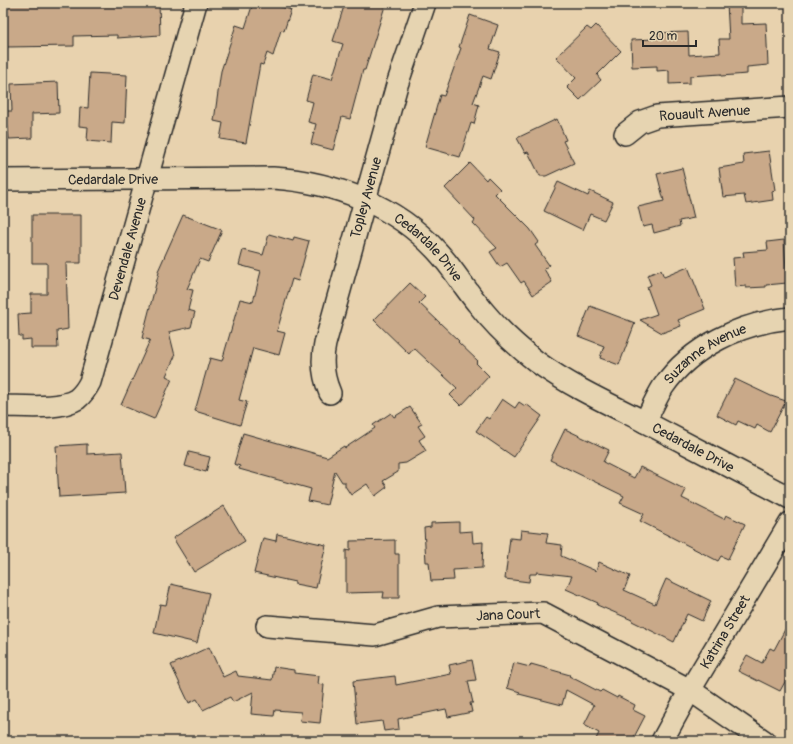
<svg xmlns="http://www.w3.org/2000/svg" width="793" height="744" font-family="Pangolin,sans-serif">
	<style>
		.building { fill: #c9a989; stroke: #2b2b2b }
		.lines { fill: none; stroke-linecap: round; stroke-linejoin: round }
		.minor-casing { stroke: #2b2b2b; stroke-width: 24 }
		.minor { stroke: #e6d4b1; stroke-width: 21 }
		.labels { text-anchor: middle; stroke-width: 4; stroke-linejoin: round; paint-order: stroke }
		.street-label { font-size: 14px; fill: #2b2b2b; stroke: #e6d4b1 }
	</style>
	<rect width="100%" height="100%" fill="#e8d2ae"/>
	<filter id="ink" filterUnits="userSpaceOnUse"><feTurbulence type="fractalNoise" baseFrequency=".025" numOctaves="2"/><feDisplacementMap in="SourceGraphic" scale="8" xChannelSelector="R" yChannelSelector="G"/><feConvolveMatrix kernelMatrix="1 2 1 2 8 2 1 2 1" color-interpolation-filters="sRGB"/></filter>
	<g filter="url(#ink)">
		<g class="building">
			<path d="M6 3H159L160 35 117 38V35L74 36V46L6 47Z"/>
			<path d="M253 3H269L291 10 284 31 281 30 273 56 267 53 263 65 260 64 246 143 220 139 223 123 214 121 221 71 236 25 245 28Z"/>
			<path d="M345 3H375L385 6 365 70H363L350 119 342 117 333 150 311 144 316 124 308 122 313 102 306 100 313 74 332 79 343 44 333 41Z"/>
			<path d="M727 3H741V24L766 23 768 65 747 67V74L721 76V74L690 76V83L669 84V70L657 71V66L632 67 631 40 656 39V33L688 32 689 55 720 53 719 39H729Z"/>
			<path d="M470 15 498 25 490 49 500 52 491 79 483 76 473 103 479 105 474 124 471 123 460 157 425 147 440 95 444 96 461 48 459 47Z"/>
			<path d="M596 25 621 51 597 75 601 80 580 100 567 87 576 78 556 57 587 27 591 30Z"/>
			<path d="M90 73 127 75 125 123 112 122 111 143 87 141 88 127 79 126 80 107 88 108Z"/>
			<path d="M58 82 59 113 32 114V138L9 139 6 111H12L11 84Z"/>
			<path d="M557 119 566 140 563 141 574 163 546 176H540L528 152 525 153 517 138Z"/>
			<path d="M769 151 775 190 772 191 773 200 746 204 744 195 723 197 719 168 744 164 743 154Z"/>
			<path d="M470 163 486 180 488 177 500 189 495 194 530 229 539 242 535 245 549 265 544 269 552 282 533 295 524 281 521 283 507 263 500 267 490 252 497 248 473 223 475 220 445 188Z"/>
			<path d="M682 168 694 218 679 221 680 226 654 233 652 225 643 227 638 207 664 201 657 174Z"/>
			<path d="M558 182 588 196 590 191 613 202 604 220 590 214 583 230 544 211Z"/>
			<path d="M32 215H81V263H66L68 329 57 331 58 348H31V339L22 340V336H19L18 314 31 313V294H47V263H32Z"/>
			<path d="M183 215 222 230 208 262 200 259 187 289 193 290 188 310 195 312 191 327 169 332 175 356 166 376 172 379 154 419 121 405 150 340 142 338 159 272 158 271Z"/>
			<path d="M269 234 293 241 294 237 309 241 298 281 292 279 277 331 285 333 279 355 253 348 239 400 247 402 240 425 195 411 210 358 222 361 240 299 253 302 261 271 239 265 243 250 263 255Z"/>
			<path d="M784 240 787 283 766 285V287L746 288V286L735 287 733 258 744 257 743 252 768 250 767 242Z"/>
			<path d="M688 267 705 309 678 320 681 326 662 333 640 320 657 314 647 287 651 285 647 275 661 270 664 277Z"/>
			<path d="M410 283 425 297 419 303 459 341 458 342 478 361 476 363 489 376 461 406 450 395 457 388 414 348 409 354 374 320Z"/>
			<path d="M590 306 635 323 619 365 600 358 604 346 578 336Z"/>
			<path d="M735 379 771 396 786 401 770 432 757 425 755 429 738 421 736 425 717 415Z"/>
			<path d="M502 399 515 408 519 402 525 406 526 404 542 416 514 457 476 431 486 417 489 419Z"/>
			<path d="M410 407 422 424 418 426 425 436 419 440 426 451 406 463 398 464V472L383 481 387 487 375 496 367 484 351 495 345 486V482H342L335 471 327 505 308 501 311 489 239 469 240 466 234 464 243 433 327 457 344 446 345 448 375 428 373 425 391 413 394 417Z"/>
			<path d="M565 429 609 450 603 462 634 478 640 467 686 490 682 498 724 519 726 515 745 524 728 559 721 556 718 561 640 521 644 514 620 503 624 496 550 460Z"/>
			<path d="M87 444V454L122 452 125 493 59 497 56 446Z"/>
			<path d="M189 452 210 457 206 472 185 466Z"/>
			<path d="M224 506 245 541 194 572 173 538Z"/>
			<path d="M459 522V532L472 531 473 543 483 542 482 568 453 570 454 580 431 581 429 562H426L424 528 431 527V523Z"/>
			<path d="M521 530 548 533 546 543 562 545 561 556 596 571 599 562 630 576 624 590 655 604 666 579 711 601 702 621 687 614 674 642 632 621V620L597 605 598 603 566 589 572 576 537 572 536 574H530L529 582 505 579 510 538 520 539Z"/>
			<path d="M277 534 326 545 316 588 295 584V582L254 573 263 538 276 541Z"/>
			<path d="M395 540V554H399V598H383L384 592 346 593V550L350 551V541Z"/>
			<path d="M171 584 209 593 197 643 154 633 160 604 166 605Z"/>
			<path d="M790 620V683L786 680 780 691 758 680V681L738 671 747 655 762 663 770 648 774 650Z"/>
			<path d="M209 647 223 677 236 671 238 676 272 680 274 667 294 670V673L319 676 318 684 324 685 320 723 300 721 301 712 275 710 274 716 251 714 253 692 233 702 230 697 203 710 197 699 189 703 171 665Z"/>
			<path d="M472 660 476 680 468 681 473 703H470L472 712 448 717 446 709 398 719 399 729 384 731 382 721 357 724 353 681 395 676 396 685 451 674 449 665Z"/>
			<path d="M514 663 530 667 531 664 570 675 569 676 600 692 602 690 617 698 618 696 635 705 633 710 645 716 632 741H595L599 733 584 725 594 705 566 690 562 705 519 694 520 692 507 688Z"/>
		</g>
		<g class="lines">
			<g class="minor-casing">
				<g id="minor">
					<path id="s1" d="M625 134 640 122 657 116 790 107"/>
					<path id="s2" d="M3 180 273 178C334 182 395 205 437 251 452 267 463 286 477 303 494 325 515 345 537 362 570 386 607 403 643 421 692 447 741 472 790 498"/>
					<path id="s3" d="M330 393C323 377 321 362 325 344L397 85 425 3"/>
					<path id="s4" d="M3 406C23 406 60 410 77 399 83 394 87 388 90 382L196 3"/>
					<path id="s5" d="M645 422C651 410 656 398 663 387 691 346 742 323 790 318"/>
					<path id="s6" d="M267 626 375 635 438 617 543 613 690 690 764 741"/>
					<path id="s7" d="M662 741 690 690 790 523"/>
				</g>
			</g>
			<use href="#minor" class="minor"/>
		</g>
	</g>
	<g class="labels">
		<g class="street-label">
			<text dy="5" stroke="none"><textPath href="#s1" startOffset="85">Rouault Avenue</textPath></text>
			<text dy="5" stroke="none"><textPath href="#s2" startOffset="110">Cedardale Drive</textPath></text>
			<text dy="5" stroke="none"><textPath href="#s3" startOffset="202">Topley Avenue</textPath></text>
			<text dy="5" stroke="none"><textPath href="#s2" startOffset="445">Cedardale Drive</textPath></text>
			<text dy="5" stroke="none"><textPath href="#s4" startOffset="235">Devendale Avenue</textPath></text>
			<text dy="5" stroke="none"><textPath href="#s5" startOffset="94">Suzanne Avenue</textPath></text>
			<text dy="5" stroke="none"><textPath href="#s2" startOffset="782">Cedardale Drive</textPath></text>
			<text dy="5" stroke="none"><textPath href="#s6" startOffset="244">Jana Court</textPath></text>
			<text dy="5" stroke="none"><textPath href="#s7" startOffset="126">Katrina Street</textPath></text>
		</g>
	</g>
	<rect width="793" height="744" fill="none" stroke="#e6d4b1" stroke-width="16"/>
	<rect x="8" y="8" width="777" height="728" fill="none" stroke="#2b2b2b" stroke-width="1.5" filter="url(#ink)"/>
	<path d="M643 40v6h53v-6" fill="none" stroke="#2b2b2b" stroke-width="2"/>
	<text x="649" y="40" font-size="12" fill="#2b2b2b" stroke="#e6d4b1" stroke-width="3" paint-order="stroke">20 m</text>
</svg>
